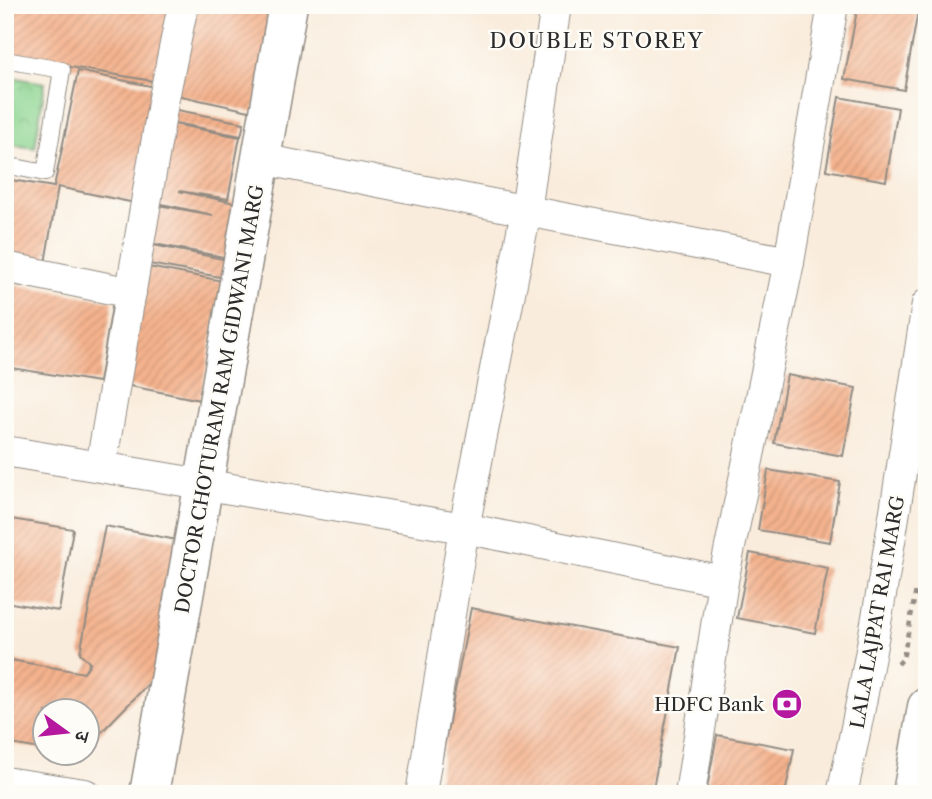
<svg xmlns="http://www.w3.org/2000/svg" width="932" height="799" font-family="'Libre Caslon Text','Noto Serif Devanagari',serif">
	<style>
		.park { fill: url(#park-crowns); stroke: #5b805d; stroke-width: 2 }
		.building { fill: url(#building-hatch) }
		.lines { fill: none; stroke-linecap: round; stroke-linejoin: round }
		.service-casing { stroke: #928c84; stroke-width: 18 }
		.minor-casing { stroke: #928c84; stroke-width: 32 }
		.tertiary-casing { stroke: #928c84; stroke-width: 41 }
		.primary-casing { stroke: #928c84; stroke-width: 41 }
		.path { stroke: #928c84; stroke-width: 4.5; stroke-dasharray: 5 5; stroke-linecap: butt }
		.service { stroke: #fff; stroke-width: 16 }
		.minor { stroke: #fff; stroke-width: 30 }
		.tertiary { stroke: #fff; stroke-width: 38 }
		.primary { stroke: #fff; stroke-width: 38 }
		.labels { text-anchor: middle; stroke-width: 5; stroke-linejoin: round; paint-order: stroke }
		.street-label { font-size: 19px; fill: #2b2b2b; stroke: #fdfcf7 }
		.poi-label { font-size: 19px; fill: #2b2b2b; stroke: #fdfcf7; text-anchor: end }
		.neighbourhood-label { font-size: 21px; letter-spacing: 2px; fill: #2b2b2b; stroke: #fdfcf7 }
	</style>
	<defs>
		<pattern id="park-crowns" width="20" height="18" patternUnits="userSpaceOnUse" patternTransform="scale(1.75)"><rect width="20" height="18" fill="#8bd48f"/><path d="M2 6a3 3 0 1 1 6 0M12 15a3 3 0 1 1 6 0" fill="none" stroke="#78b67c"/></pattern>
		<pattern id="building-hatch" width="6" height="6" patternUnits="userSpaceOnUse" patternTransform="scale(1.75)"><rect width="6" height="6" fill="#f4b28d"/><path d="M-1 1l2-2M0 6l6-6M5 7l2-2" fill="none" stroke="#d1997a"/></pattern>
	</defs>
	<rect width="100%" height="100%" fill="#fdfcf7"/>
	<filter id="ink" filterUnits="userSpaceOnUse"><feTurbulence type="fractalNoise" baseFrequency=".0143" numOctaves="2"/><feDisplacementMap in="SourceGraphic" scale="14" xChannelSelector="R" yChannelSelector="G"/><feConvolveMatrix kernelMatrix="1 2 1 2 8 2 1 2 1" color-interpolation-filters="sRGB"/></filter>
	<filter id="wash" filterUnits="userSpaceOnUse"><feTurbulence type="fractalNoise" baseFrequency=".00686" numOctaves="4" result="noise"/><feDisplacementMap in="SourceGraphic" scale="28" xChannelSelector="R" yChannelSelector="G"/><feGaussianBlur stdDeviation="1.57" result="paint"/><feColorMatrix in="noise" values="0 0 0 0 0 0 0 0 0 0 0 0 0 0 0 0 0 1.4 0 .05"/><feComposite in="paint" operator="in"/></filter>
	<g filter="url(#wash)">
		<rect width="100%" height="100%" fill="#f9ecdc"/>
		<path class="park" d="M5 76 45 83 35 148 5 144Z"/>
		<g id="blocks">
			<g class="building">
				<path d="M5 5H172L159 82 5 56Z"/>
				<path d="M191 5H277L254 112 172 94Z"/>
				<path d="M858 5H888L918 11 904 90 844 79Z"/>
				<path d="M78 71 160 88 135 203 58 187 44 269 5 262V179L54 187Z"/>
				<path d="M839 97 898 108 886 181 826 170Z"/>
				<path d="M172 109 244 123 241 136 170 122Z"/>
				<path d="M169 123 240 137 228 199 179 191 235 203 229 258 149 243 153 204 213 215 152 202Z"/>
				<path d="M148 244 228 260 225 278 144 263Z"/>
				<path d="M143 266 223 281 200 400 120 384Z"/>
				<path d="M5 283 113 301 99 382 5 367Z"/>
				<path d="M787 375 856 388 843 456 774 443Z"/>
				<path d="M768 470 840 482 830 542 758 530Z"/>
				<path d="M5 518 73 529 59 611 5 602Z"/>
				<path d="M105 526 182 541 155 677 88 746V712H46V750L5 743V659L84 673 90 663 80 653Z"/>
				<path d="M750 553 828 568 815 633 737 618Z"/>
				<path d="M471 608 680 647 652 794H435Z"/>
				<path d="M717 735 794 749 785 794H706Z"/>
			</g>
		</g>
	</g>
	<g filter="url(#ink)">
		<use href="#blocks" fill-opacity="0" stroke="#928c84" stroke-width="2"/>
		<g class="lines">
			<g class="service-casing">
				<path id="service" d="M5 60 62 70 45 173 5 165"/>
			</g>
			<g class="minor-casing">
				<g id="minor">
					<path d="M261 159 789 262"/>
					<path d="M5 267 131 293"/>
					<path d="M5 451 464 528 723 581"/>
					<path d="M101 466 163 103 183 5"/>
					<path d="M5 782 85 794"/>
					<path d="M421 794 464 528 526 211 556 5"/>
					<path d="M690 794 723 581 789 262 833 5"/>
					<path d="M842 794C878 632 902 468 927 304"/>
				</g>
			</g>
			<g class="tertiary-casing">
				<path id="tertiary" d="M149 794 288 5"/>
			</g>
			<g class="primary-casing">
				<path id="primary" d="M912 794 927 707"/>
			</g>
			<path class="path" d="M898 664 903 659 916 590"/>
			<use href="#service" class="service"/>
			<use href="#minor" class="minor"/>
			<use href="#tertiary" class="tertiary"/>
			<use href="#primary" class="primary"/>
		</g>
	</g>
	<defs>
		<g id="bank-disc" transform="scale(1.575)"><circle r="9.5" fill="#b5179e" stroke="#fdfcf7"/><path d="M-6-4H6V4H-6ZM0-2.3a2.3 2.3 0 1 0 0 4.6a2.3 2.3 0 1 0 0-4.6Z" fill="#fff"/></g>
	</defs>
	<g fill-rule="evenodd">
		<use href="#bank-disc" x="787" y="704"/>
	</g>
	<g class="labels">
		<g class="street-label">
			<text transform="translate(219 399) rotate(-80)" y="7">DOCTOR CHOTURAM RAM GIDWANI MARG</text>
			<text transform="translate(877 612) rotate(-80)" y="7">LALA LAJPAT RAI MARG</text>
		</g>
		<g class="poi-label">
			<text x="764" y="711">HDFC Bank</text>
		</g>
		<g class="neighbourhood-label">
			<text x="597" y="48">DOUBLE STOREY</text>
		</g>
	</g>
	<rect width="932" height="799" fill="none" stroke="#fdfcf7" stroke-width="28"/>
	<g transform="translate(66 732) rotate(105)"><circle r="33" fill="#fdfcf7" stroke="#a9a8a5" stroke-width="2"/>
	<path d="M0-5L12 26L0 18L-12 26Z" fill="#b5179e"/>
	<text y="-10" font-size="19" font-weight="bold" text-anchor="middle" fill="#2b2b2b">उ</text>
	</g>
</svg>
